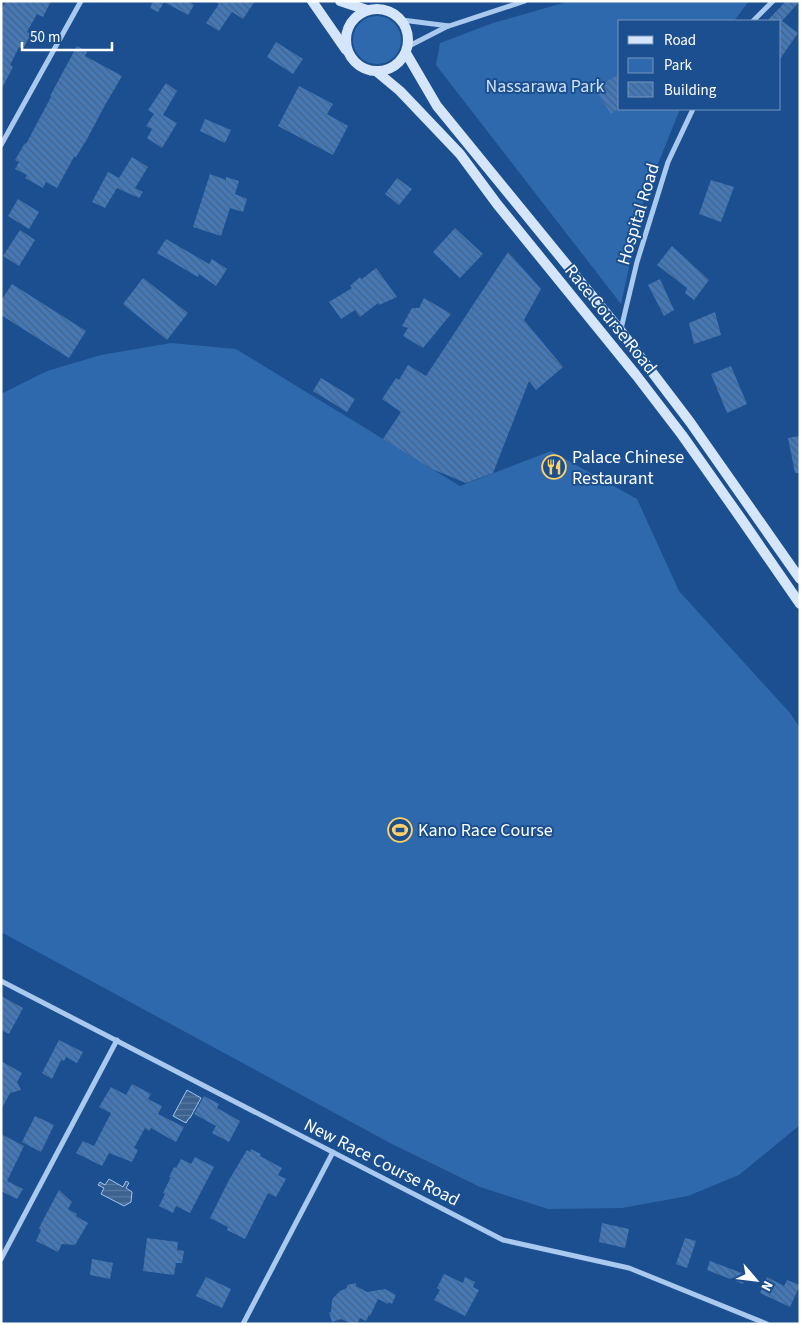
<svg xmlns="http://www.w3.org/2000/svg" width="801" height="1325" font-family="'Source Sans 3',sans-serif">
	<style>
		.green { fill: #2e69ad }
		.water { fill: url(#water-rules); stroke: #9cc4f0 }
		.building { fill: url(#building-back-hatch) }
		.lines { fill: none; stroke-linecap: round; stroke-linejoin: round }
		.street { stroke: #a9c9ee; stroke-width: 5 }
		.secondary { stroke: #d6e6fa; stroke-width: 10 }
		.labels { text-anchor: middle; stroke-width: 4; stroke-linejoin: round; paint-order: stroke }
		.park-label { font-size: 18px; fill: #cfe3fa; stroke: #1b4f8f }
		.street-label { font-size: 18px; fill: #fff; stroke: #1b4f8f }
		.poi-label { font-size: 18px; fill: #fff; stroke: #1b4f8f; text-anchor: start }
	</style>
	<defs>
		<pattern id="water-rules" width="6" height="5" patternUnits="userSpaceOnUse" patternTransform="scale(1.25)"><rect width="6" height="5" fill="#3c6290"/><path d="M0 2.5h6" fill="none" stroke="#597aa1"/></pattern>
		<pattern id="building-back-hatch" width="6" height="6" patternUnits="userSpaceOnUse" patternTransform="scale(1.25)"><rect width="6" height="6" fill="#4478b7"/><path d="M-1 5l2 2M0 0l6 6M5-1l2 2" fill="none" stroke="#486282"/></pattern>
	</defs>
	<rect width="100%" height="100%" fill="#1b4f8f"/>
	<g class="green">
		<path d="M570 1H749L734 21H620V109H680L644 199 621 304 436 65 440 43 493 23Z"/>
		<circle cx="377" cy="40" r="24"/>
		<path d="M171 343 236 349 460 486 551 451 637 499 679 591 790 713 800 728V1125L739 1175 688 1196 622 1208 548 1209 480 1187 390 1143 1 932V394L47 371 101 355Z"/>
	</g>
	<g class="water">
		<path d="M187 1090 201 1098 190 1118H189L186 1123 173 1116Z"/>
		<path d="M109 1179 123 1187 126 1181 129 1183 126 1188 132 1192 131 1202 124 1206 101 1194 104 1188 98 1185 100 1182 105 1185Z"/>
	</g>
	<g class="building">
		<path d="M6 1H51L43 17 37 14 27 32 31 34 23 49 19 47 10 65 13 67 1 90V10Z"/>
		<path d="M153 1H188L194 5 188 15 164 2 158 12 150 8Z"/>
		<path d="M215 1H255L243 19 232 12 219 31 206 23 219 4Z"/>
		<path d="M786 1H800L782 21 798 33 780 59V21H767Z"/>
		<path d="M276 42 303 59 293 74 267 57Z"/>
		<path d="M77 46 87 52 85 56 122 76 104 107 87 139 76 157H74L57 188 46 182 43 188 25 178 27 175 15 169 19 162 15 160 25 143 26 144 51 97 50 96Z"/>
		<path d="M620 73V107L611 114 595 89Z"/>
		<path d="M166 83 177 91 163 115 177 123 162 148 147 138 152 129 146 126 154 114 148 110Z"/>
		<path d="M299 86 333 104 327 114 348 126 333 155 278 126Z"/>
		<path d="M205 119 231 130 225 143 200 131Z"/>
		<path d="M132 157 148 167 135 188 143 192 139 198 117 188 105 208 92 202 108 172 119 178Z"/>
		<path d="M210 174 226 180V177L239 181 235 194 247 199 243 212 230 208 221 236 193 227Z"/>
		<path d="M397 178 412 189 399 205 385 194Z"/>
		<path d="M711 180 734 187 721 222 699 214Z"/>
		<path d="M18 199 39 212 29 229 8 216Z"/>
		<path d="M455 228 483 254 460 278 433 252Z"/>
		<path d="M20 230 35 240 19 266 3 256Z"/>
		<path d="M166 239 209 264 212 259 227 269 216 286 199 274 198 277 157 253Z"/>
		<path d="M672 246 709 280 694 300 685 293 687 288 657 265Z"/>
		<path d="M508 252 541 289 524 320 563 367 536 390 529 381 493 473 466 483 432 469 383 439 401 412 382 399 396 378 399 380 408 365 426 376Z"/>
		<path d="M376 268 397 297 379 305 378 303 360 317 355 310 341 319 329 302 352 288 350 286 360 277 362 279Z"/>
		<path d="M143 278 188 313 167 340 123 304Z"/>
		<path d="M660 279 674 310 664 316 648 285Z"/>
		<path d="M12 284 86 331 69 358 1 315V301Z"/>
		<path d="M424 298 451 314 423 348 403 336 408 328 402 326 412 308H419Z"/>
		<path d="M715 312 721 335 694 344 689 323Z"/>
		<path d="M731 366 747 404 727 413 711 374Z"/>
		<path d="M321 378 355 399 347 412 313 391Z"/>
		<path d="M800 436V473H795L788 438Z"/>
		<path d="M1 996 23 1008 9 1034 1 1030Z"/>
		<path d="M59 1040 83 1052 77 1063 66 1057 64 1061 61 1060 52 1079 42 1073Z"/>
		<path d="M1 1061 22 1073 17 1082 21 1090 10 1093 1 1110Z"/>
		<path d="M132 1084 151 1094 148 1099 162 1106 158 1114 184 1127 176 1142 151 1128 149 1131 145 1128 134 1148 138 1150 132 1162 127 1160 109 1153 102 1166 76 1153 83 1141 94 1146 111 1113 99 1107 111 1087 126 1095Z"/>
		<path d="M204 1096 219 1104 217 1108 240 1121 229 1142 212 1133 216 1126 194 1114Z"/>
		<path d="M35 1116 54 1125 41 1152 22 1142Z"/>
		<path d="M1 1134 24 1146 7 1181 23 1189 17 1199 1 1191Z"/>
		<path d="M251 1149 261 1154 260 1156 282 1168 278 1175 286 1179 276 1197 268 1193 245 1239 227 1230 228 1227 210 1218 229 1180 247 1150 250 1152Z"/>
		<path d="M195 1157 214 1167 190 1213 176 1206 173 1213 159 1206 165 1194 163 1193 171 1177H169L174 1167 176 1168 181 1159 191 1164Z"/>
		<path d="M59 1190 72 1202 68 1209 77 1214 76 1216 88 1223 75 1245 62 1244 58 1252 36 1241 41 1230 39 1228Z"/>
		<path d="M602 1223 629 1229 625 1248 599 1242Z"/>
		<path d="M147 1238 178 1242 177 1250 184 1251 182 1263H176L174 1275 143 1271Z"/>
		<path d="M685 1238 696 1241 687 1268 676 1264Z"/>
		<path d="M92 1259 113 1263 110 1279 90 1275Z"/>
		<path d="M710 1261 747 1275 743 1284 707 1270Z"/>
		<path d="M444 1274 463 1283 465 1277 475 1282 473 1287 479 1290 465 1316 434 1300 440 1290 437 1288Z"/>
		<path d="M206 1277 231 1289 222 1308 196 1296Z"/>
		<path d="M767 1277 784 1286 787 1280 800 1285 790 1307 760 1293Z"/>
		<path d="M356 1283V1286L367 1292 385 1289 396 1295 392 1304 389 1302 388 1304 378 1299 370 1316 369 1315 366 1321 360 1318 357 1324H352L341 1319 332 1322 329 1312H331L332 1300 334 1297 340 1291 347 1288V1285Z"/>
	</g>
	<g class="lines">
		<g class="street">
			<path d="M402 20 449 26 525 1"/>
			<path d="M753 21 773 1"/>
			<path d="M409 46 448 26"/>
			<path d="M1 145 81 1"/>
			<path d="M621 329 637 262 668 162 693 109"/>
			<path d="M1 981 503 1240 629 1268 767 1324"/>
			<path d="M1 1259 117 1040"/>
			<path d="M243 1324 333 1152"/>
		</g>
		<g class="secondary">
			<path d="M312 1 346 50"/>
			<path d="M340 1 367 10"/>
			<circle cx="377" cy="40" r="31"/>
			<path d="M406 53 437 106 620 330 690 422 800 579"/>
			<path d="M376 71 400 91 460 154 497 204 636 375 682 435 742 520 800 604"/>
		</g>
	</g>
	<defs>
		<g id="restaurant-ring" transform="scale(1.25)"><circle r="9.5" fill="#1b4f8f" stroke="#ffd166" stroke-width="1.5"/><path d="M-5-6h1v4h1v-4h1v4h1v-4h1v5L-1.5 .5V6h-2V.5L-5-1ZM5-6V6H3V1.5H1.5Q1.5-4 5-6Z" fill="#ffd166"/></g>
		<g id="stadium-ring" transform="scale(1.25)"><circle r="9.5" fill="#1b4f8f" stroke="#ffd166" stroke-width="1.5"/><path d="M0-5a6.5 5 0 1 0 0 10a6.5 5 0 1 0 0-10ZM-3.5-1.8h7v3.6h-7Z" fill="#ffd166"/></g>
	</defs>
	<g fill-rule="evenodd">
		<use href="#restaurant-ring" x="554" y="467"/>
		<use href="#stadium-ring" x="400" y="830"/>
	</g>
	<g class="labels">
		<g class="park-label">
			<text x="545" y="92">Nassarawa Park</text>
		</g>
		<g class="street-label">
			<text transform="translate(638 214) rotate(-73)" y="6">Hospital Road</text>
			<text transform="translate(611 319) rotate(51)" y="6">Race Course Road</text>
			<text transform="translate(382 1162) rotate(27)" y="6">New Race Course Road</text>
		</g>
		<g class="poi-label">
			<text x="572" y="463">Palace Chinese<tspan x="572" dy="21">Restaurant</tspan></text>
			<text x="418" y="836">Kano Race Course</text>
		</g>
	</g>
	<rect width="801" height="1325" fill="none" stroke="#ffffff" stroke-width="5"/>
	<rect x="618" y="20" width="162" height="90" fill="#1b4f8f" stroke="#7695bc"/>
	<rect x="628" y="36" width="25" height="8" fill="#d6e6fa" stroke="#7695bc"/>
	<text x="664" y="45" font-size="15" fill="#ffffff">Road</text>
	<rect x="628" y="58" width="25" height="15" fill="#2e69ad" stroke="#7695bc"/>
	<text x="664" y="70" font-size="15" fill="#ffffff">Park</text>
	<rect x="628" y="82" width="25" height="15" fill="url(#building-back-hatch)" stroke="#7695bc"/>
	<text x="664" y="95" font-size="15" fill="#ffffff">Building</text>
	<g transform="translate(756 1280) rotate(118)" stroke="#1b4f8f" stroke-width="4" paint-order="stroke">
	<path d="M0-4L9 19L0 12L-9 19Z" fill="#ffffff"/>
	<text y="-8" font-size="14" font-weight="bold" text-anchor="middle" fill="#ffffff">N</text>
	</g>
	<path d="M22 42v8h90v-8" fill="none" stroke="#ffffff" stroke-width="2.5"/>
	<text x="30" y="42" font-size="15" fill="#ffffff" stroke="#1b4f8f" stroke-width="4" paint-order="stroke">50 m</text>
</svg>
